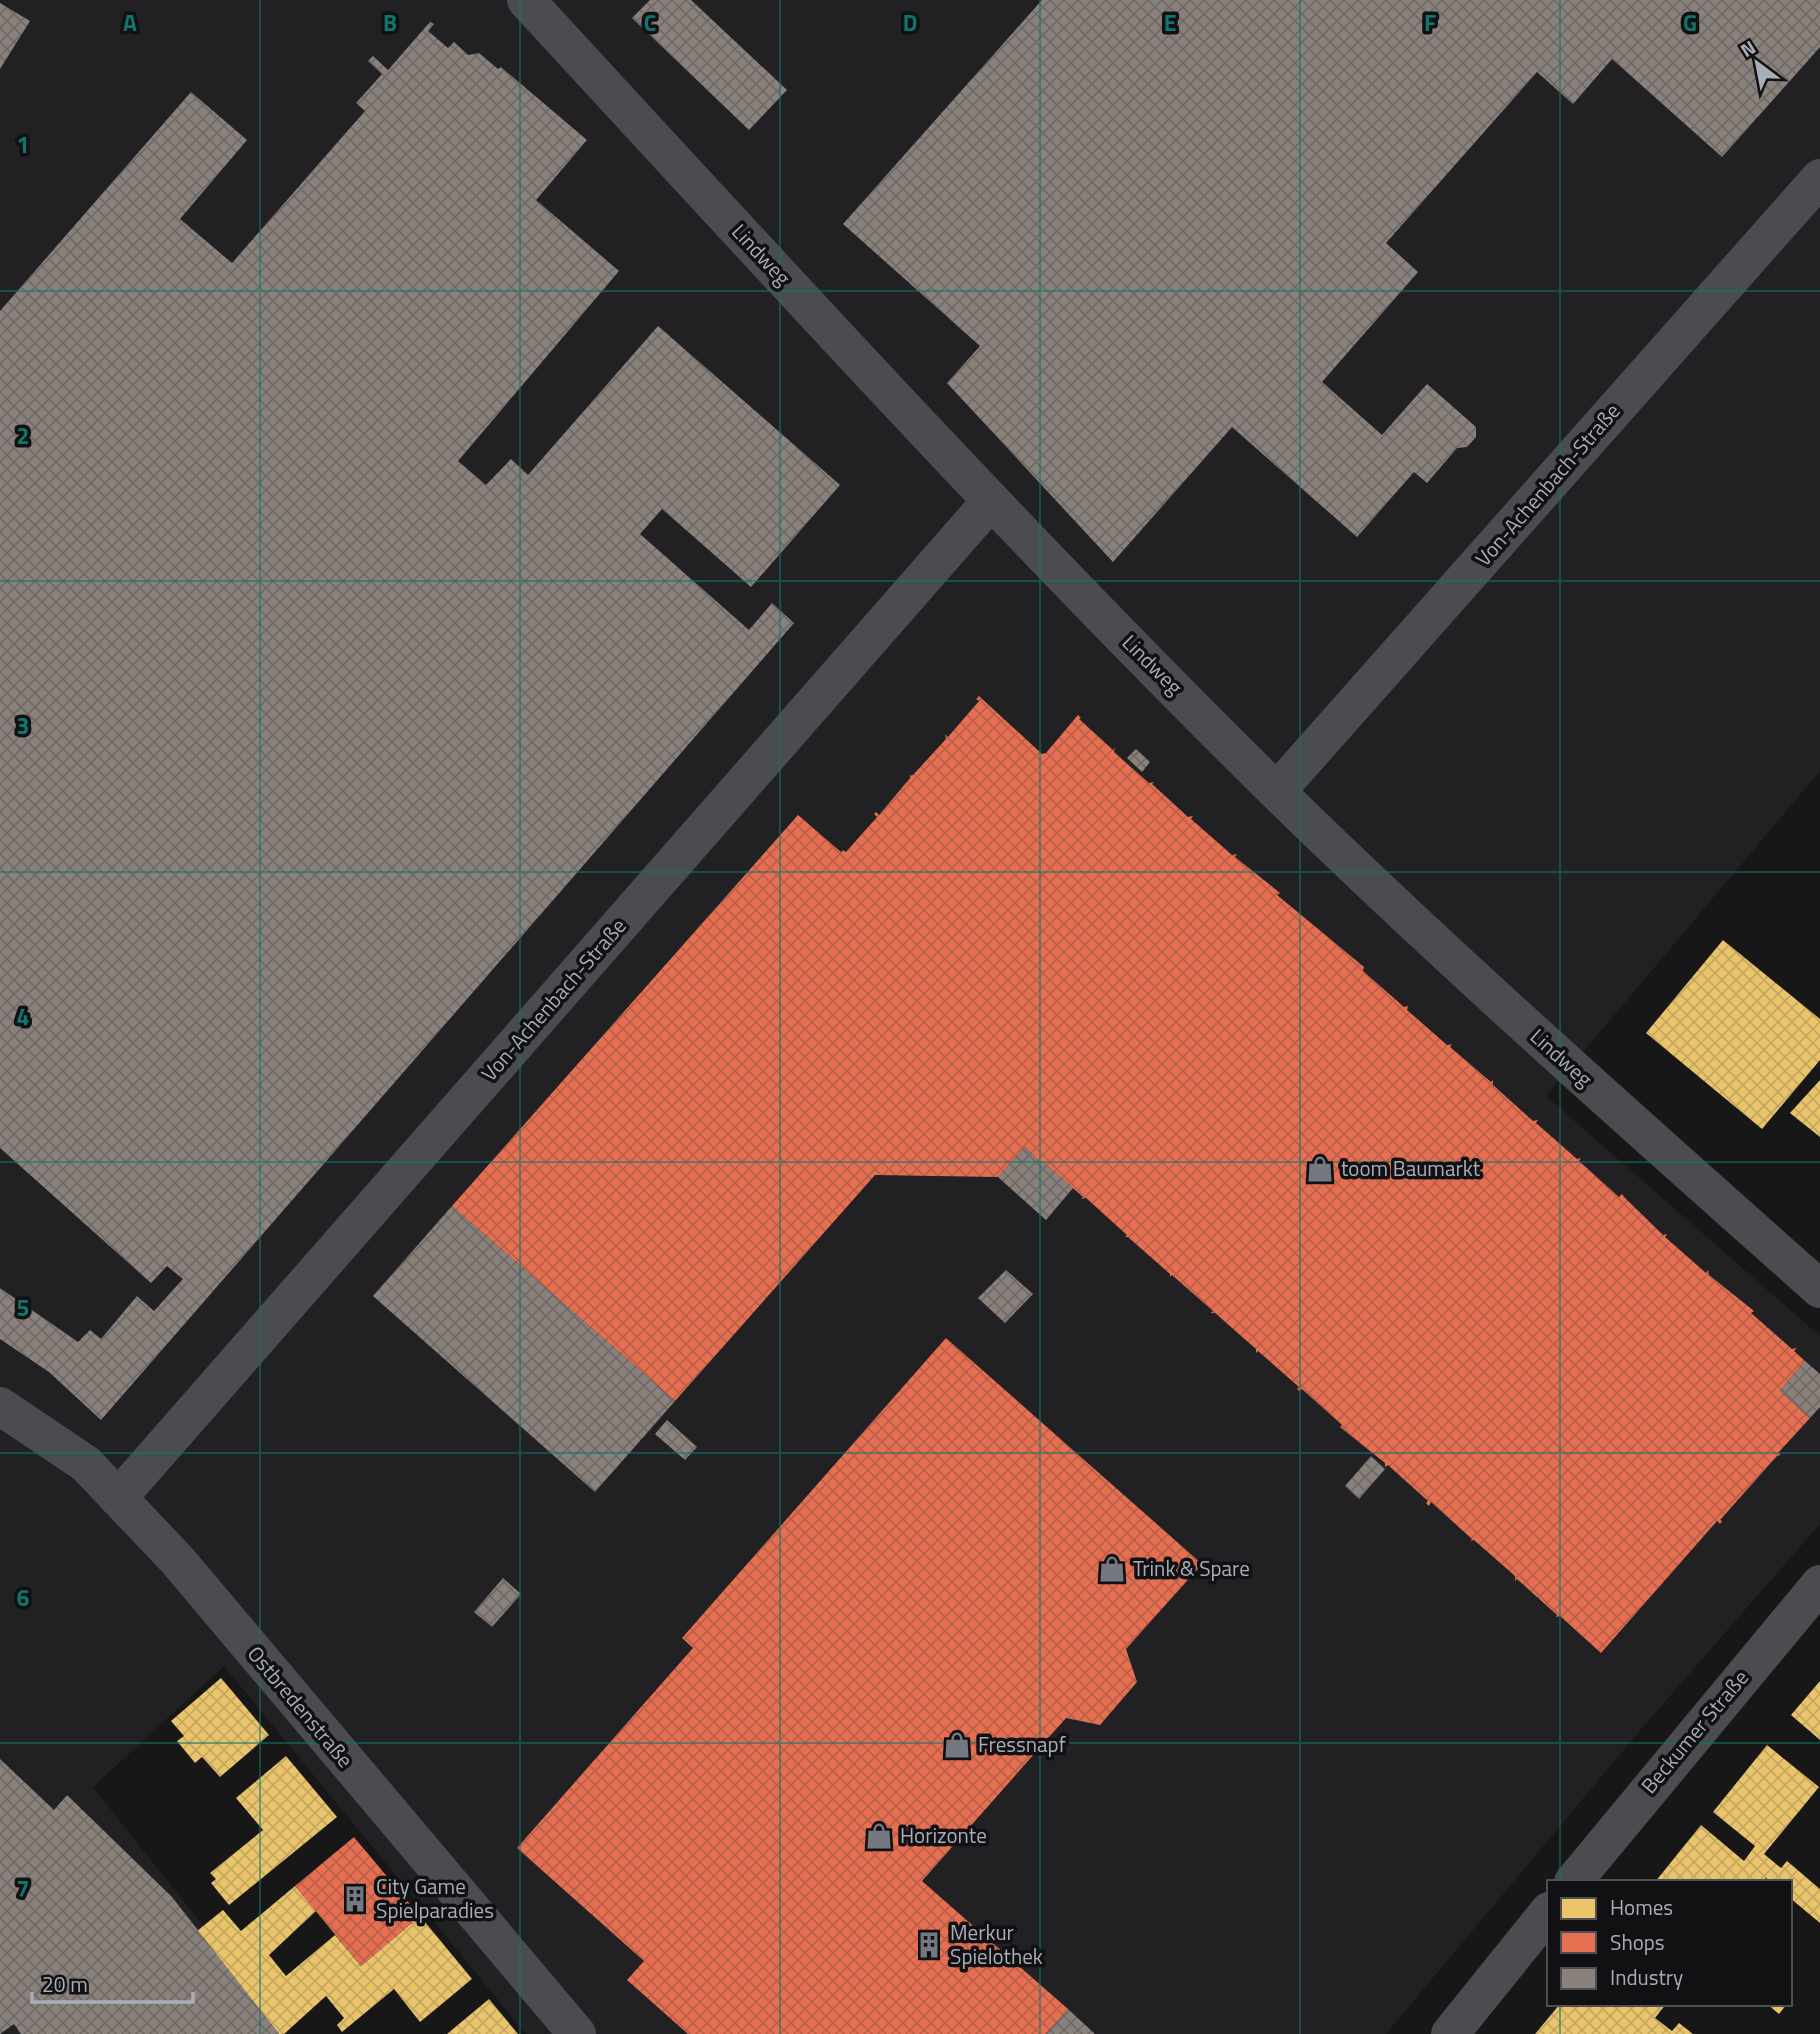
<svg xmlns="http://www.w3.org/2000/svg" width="1820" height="2034" font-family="'Titillium Web',sans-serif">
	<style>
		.built { fill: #212123 }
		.homes { fill: url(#homes-cross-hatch) }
		.shops { fill: url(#shops-cross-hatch) }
		.industry { fill: url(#industry-cross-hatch) }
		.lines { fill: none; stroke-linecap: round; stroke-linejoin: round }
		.minor { stroke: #4b4c50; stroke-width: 38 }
		.grid { fill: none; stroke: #0f766e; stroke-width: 2; stroke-opacity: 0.55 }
		.labels { text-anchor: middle; stroke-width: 7; stroke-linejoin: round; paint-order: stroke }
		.street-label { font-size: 21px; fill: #a8adb8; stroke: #111113 }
		.poi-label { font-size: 21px; fill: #a8adb8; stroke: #111113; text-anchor: start }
		.grid-label { font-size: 23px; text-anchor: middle; font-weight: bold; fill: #0f766e; stroke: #111113; stroke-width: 7; stroke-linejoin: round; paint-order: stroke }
	</style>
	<defs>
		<pattern id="homes-cross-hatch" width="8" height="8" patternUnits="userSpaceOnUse" patternTransform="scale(1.75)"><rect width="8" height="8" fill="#e9c46a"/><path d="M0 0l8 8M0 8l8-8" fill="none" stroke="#c4a760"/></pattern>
		<pattern id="shops-cross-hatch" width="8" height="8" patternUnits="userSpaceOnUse" patternTransform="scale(1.75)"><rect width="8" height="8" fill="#e76f51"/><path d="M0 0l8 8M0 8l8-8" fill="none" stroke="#ba604a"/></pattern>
		<pattern id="industry-cross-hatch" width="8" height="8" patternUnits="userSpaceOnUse" patternTransform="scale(1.75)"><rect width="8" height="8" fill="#8a817c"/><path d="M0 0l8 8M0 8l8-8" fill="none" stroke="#706a67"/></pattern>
	</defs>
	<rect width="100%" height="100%" fill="#171717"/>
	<path class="built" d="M0 0H1820V771L1546 1096 1820 1336V1524L1642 1728 1386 2034H526L224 1666 93 1787 289 2034H0Z"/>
	<g class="homes">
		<path d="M1723 940 1820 1019V1060L1762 1129 1646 1033Z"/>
		<path d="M1820 1080V1137L1790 1113Z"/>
		<path d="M221 1678 269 1735 220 1777 202 1757 195 1763 177 1741 184 1736 171 1721Z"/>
		<path d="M1820 1681V1740L1791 1715Z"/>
		<path d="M1767 1745 1819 1787 1764 1854 1781 1868 1787 1861 1820 1889V1923L1790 1898V1882H1770L1766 1878 1762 1882H1655L1701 1825 1744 1861 1755 1846 1713 1812Z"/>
		<path d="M286 1756 337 1817 229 1905 211 1883 216 1879 210 1873 263 1830 236 1798Z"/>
		<path d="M295 1886 316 1911 269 1955 286 1976 335 1935 361 1966 420 1916 472 1979 420 2022 394 1989 342 2032 337 2025 344 2018 326 1996 284 2034H279L197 1931 223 1910 241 1931Z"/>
		<path d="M489 1999 518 2034H447Z"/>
		<path d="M1560 2004H1666L1655 2018 1672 2031 1679 2023 1693 2034H1535Z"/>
		<path d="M1767 2004H1787L1779 2014Z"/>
	</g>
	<g class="shops">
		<path d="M979 696 1042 754 1046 753 1078 715 1081 718 1079 719 1113 750 1115 747 1114 752 1149 783 1154 782 1152 784 1188 817 1193 816 1191 819 1232 855 1237 854 1235 857 1280 893 1277 895 1364 967 1363 971 1404 1007 1408 1006 1407 1010 1447 1045 1452 1044 1450 1047 1491 1082 1493 1080V1085L1533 1121 1538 1120 1536 1123 1577 1159 1581 1158 1579 1161 1619 1197 1622 1194 1624 1197 1663 1235 1667 1234 1665 1237 1706 1273 1708 1270 1709 1275 1754 1311 1751 1313 1792 1349 1797 1348 1794 1351 1805 1361 1780 1391 1810 1418 1778 1453 1781 1455 1777 1456 1720 1520 1722 1521 1720 1524 1717 1521 1601 1653 1560 1616 1556 1617 1557 1615 1517 1579 1515 1581V1576L1474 1540 1470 1541 1472 1539 1431 1502 1429 1506 1426 1503 1428 1501 1388 1465 1385 1467V1463L1340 1427 1342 1425 1302 1389 1299 1391 1297 1389 1299 1387 1258 1351 1256 1353V1349L1215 1313H1211L1213 1311 1172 1275 1170 1277V1274L1128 1237H1125L1127 1235 1086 1198 1081 1199 1083 1197 1042 1161 1041 1163 1025 1147 998 1177 875 1175 675 1401 452 1206 798 815 841 852 843 850 846 852 877 817 874 814 876 812 879 815 911 777 909 776 913 775 946 739 945 734 948 737 979 701 976 699Z"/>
		<path d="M946 1338 1202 1564 1126 1649 1137 1682 1100 1725 1066 1718 922 1881 1068 2009 1046 2034H688L627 1980 644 1961 517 1848 693 1648 682 1638Z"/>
		<path d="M354 1837 420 1916 361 1966 295 1886Z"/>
	</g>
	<g class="industry">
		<path d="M650 0H691L787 90 749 130 632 18Z"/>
		<path d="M1042 0H1820V47L1722 157 1612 59 1573 104 1537 72 1386 243 1418 272 1322 382 1382 435 1427 384 1476 427V437L1467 447 1457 448 1427 483 1414 472 1357 537 1232 427 1113 562 947 383 980 346 843 224Z"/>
		<path d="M0 3 30 21 0 69Z"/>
		<path d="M430 22 434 24 428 31 448 48 454 42 468 55 479 53 498 69 501 67 587 140 536 200 619 271 458 461 486 485 511 459 528 475 658 326 840 485 751 587 662 509 640 534 749 630 772 603 794 623 101 1420 49 1372 0 1339V1288L78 1342 90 1330 101 1339 137 1296 154 1311 183 1279 167 1266 151 1283 0 1148V311L191 92 247 140 180 219 232 263 365 111 356 103 382 74 368 61 373 56 388 70Z"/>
		<path d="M1136 749 1150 762 1142 772 1127 758Z"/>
		<path d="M1025 1147 1041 1163 1042 1161 1073 1188 1046 1220 998 1177Z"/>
		<path d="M452 1206 675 1401 595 1492 373 1296Z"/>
		<path d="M1006 1270 1033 1294 1005 1323 978 1298Z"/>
		<path d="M1805 1361 1820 1374V1407L1810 1418 1780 1391Z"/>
		<path d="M667 1420 697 1447 685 1460 655 1434Z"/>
		<path d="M1371 1456 1385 1469 1359 1499 1345 1486Z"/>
		<path d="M503 1578 521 1594 492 1627 474 1612Z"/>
		<path d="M0 1759 54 1810 67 1795 172 1897 279 2034H21L14 2024 0 2034Z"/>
		<path d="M1068 2009 1095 2034H1046Z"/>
	</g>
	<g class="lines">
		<g class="minor">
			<path d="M526 0C773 268 1018 537 1278 793 1453 964 1637 1126 1820 1289"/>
			<path d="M1277 791 1820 178"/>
			<path d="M0 1406 86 1464 178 1561 577 2034"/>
			<path d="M118 1498 990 502"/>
			<path d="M1573 1882 1820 1584"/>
			<path d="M1450 2034 1549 1911"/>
		</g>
	</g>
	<path class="grid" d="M260 0V2034M520 0V2034M780 0V2034M1040 0V2034M1300 0V2034M1560 0V1882M0 291H1820M0 581H1820M0 872H1820M0 1162H1820M0 1453H1820M0 1743H1820M1560 2004V2034"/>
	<defs>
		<g id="shop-bare" transform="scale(2.1)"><path d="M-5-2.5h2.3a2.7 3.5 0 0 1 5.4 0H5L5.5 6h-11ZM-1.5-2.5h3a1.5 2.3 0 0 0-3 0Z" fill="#757880" stroke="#111113" stroke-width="2.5" paint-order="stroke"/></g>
		<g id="building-bare" transform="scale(2.1)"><path d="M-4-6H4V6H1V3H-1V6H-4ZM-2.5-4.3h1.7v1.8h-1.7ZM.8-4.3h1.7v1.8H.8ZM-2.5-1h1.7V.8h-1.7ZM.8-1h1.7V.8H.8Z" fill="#757880" stroke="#111113" stroke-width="2.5" paint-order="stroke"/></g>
	</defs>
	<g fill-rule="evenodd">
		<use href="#shop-bare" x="1320" y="1169"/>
		<use href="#shop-bare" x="1112" y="1569"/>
		<use href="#shop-bare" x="957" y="1745"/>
		<use href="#shop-bare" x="879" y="1836"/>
		<use href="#building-bare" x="355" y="1899"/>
		<use href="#building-bare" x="929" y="1945"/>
	</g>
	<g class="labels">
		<g class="street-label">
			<text transform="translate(761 255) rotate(47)" y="7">Lindweg</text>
			<text transform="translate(1548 485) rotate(-49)" y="7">Von-Achenbach-Straße</text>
			<text transform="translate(1152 665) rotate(45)" y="7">Lindweg</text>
			<text transform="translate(554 1000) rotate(-49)" y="7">Von-Achenbach-Straße</text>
			<text transform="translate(1561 1058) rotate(42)" y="7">Lindweg</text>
			<text transform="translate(300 1707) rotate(50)" y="7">Ostbredenstraße</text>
			<text transform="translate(1695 1732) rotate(-50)" y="7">Beckumer Straße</text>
		</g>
		<g class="poi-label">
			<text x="1341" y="1176">toom Baumarkt</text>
			<text x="1133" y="1576">Trink &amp; Spare</text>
			<text x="978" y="1752">Fressnapf</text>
			<text x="900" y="1843">Horizonte</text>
			<text x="376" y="1894">City Game<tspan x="376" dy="24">Spielparadies</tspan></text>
			<text x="950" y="1940">Merkur<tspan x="950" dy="24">Spielothek</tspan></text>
		</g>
	</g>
	<g class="grid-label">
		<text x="130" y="31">A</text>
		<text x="390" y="31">B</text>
		<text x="650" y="31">C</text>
		<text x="910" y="31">D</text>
		<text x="1170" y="31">E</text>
		<text x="1430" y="31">F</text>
		<text x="1690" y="31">G</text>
		<text x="23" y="153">1</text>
		<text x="23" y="444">2</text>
		<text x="23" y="734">3</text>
		<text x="23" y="1025">4</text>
		<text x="23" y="1316">5</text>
		<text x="23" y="1606">6</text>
		<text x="23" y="1897">7</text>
	</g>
	<rect x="1547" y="1880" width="245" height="126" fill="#111113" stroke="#4d4f55" stroke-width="2"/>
	<rect x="1561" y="1898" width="35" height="21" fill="#e9c46a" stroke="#4d4f55" stroke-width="2"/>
	<text x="1610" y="1915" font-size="21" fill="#a8adb8">Homes</text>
	<rect x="1561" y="1932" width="35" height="21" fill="#e76f51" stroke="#4d4f55" stroke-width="2"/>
	<text x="1610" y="1950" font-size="21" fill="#a8adb8">Shops</text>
	<rect x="1561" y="1968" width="35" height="21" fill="#8a817c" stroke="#4d4f55" stroke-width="2"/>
	<text x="1610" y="1985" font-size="21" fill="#a8adb8">Industry</text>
	<g transform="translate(1757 63) rotate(328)" stroke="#111113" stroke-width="5" paint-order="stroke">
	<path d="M0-5L12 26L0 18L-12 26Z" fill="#a8adb8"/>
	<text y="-10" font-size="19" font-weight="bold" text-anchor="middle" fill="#a8adb8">N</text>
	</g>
	<path d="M32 1992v10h161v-10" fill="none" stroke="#a8adb8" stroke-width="3.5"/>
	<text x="42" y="1992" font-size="21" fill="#a8adb8" stroke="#111113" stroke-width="5" paint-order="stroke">20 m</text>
</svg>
